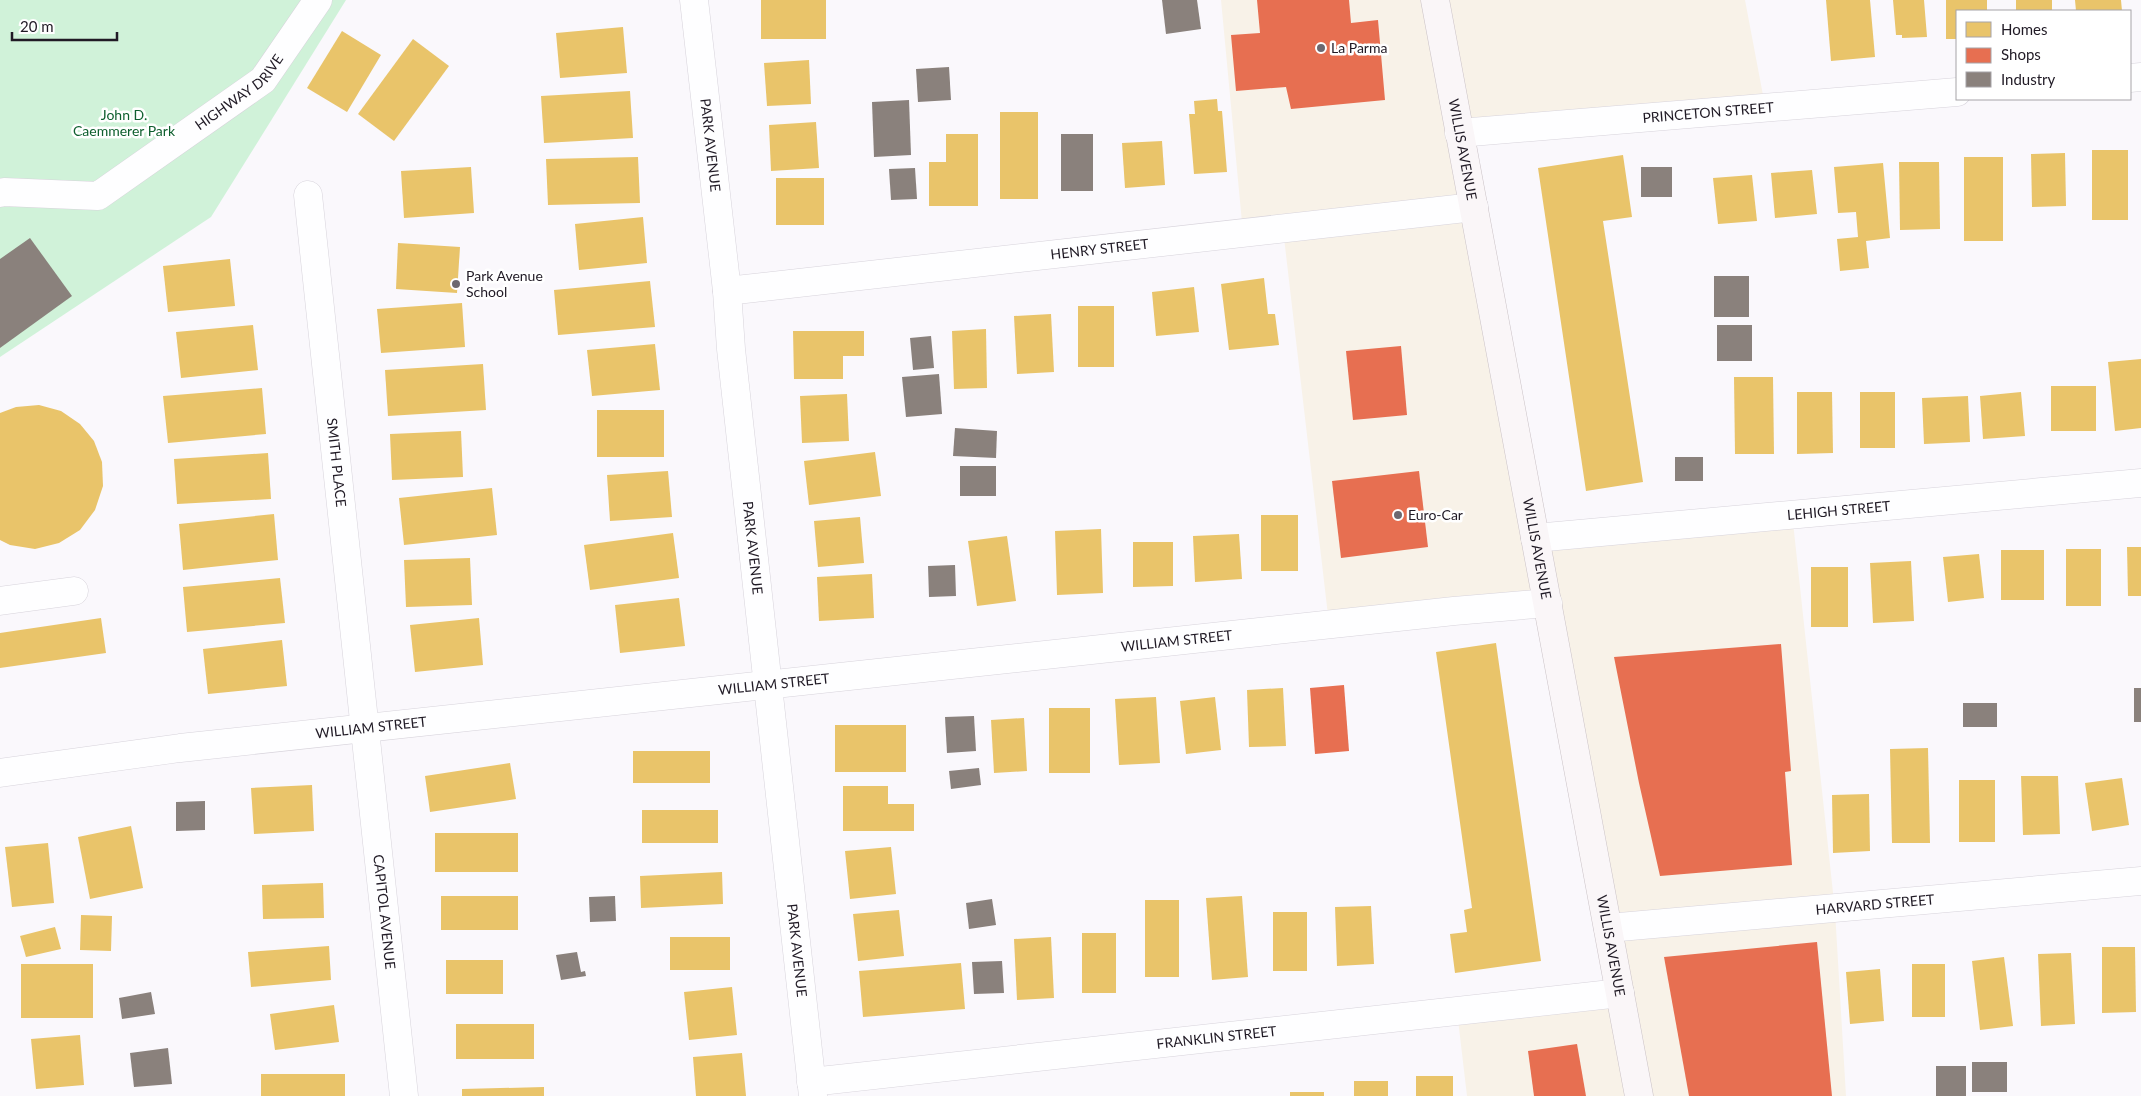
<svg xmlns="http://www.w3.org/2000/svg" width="2141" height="1096" font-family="Lato,sans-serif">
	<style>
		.commercial { fill: #f8f2e8 }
		.green { fill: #d0f2d9 }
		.homes { fill: #e9c46a }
		.shops { fill: #e76f51 }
		.industry { fill: #8a817c }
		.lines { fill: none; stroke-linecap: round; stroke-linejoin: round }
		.minor-casing { stroke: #d7d3db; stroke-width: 29 }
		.major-casing { stroke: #cac2c6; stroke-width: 29 }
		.minor { stroke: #fefeff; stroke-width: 28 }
		.major { stroke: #faf6f8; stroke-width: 28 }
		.poi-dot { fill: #6c6870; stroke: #fff; stroke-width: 2 }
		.labels { text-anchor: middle; stroke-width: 5; stroke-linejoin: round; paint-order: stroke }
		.poi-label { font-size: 14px; fill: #201a25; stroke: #fff; text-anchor: start }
		.street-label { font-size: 14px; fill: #201a25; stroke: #fff }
		.park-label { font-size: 14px; fill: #0e5f2e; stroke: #fff }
	</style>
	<rect width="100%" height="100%" fill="#faf8fc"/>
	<path class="commercial" d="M1221 0H1745L1766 111 1460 133 1535 537 1792 513 1835 911 1846 1096H1467L1457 1011 1620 993 1548 603 1329 624 1283 229 1243 233Z"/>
	<path class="green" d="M0 0H346L211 217 0 357Z"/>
	<g class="homes">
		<rect x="761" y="0" width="65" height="39"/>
		<path d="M1826 0H1870L1875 57 1831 61Z"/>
		<path d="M1893 0H1924L1927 37 1902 38V35H1896Z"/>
		<path d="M1946 0H1987V11H1957V39H1946Z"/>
		<rect x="2016" y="0" width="36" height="11"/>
		<path d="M2075 0H2121L2122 11H2076Z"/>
		<path d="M623 27 627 73 560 78 556 33Z"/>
		<path d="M342 31 381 55 347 112 307 88Z"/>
		<path d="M413 39 449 66 394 141 358 114Z"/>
		<path d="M809 60 811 104 767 106 764 63Z"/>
		<path d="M630 91 633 138 544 143 541 96Z"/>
		<path d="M1217 99 1218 111H1222L1227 172 1194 174 1189 114H1195L1194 101Z"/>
		<rect x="1000" y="112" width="38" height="87"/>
		<path d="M816 122 819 168 771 171 769 125Z"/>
		<path d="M946 134H978V206H929V162H946Z"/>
		<path d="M1162 141 1165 185 1125 188 1122 143Z"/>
		<rect x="2092" y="150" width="36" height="70"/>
		<path d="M2065 153 2066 206 2032 207 2031 154Z"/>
		<path d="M1623 155 1632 217 1603 221 1643 482 1586 491 1538 168Z"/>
		<path d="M638 157 640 203 548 205 546 159Z"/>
		<rect x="1964" y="157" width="39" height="84"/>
		<path d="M1899 162H1939L1940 229 1900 230Z"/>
		<path d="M1883 163 1890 238 1866 241 1869 268 1840 271 1837 239 1858 237 1856 212 1838 213 1834 167Z"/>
		<path d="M471 167 474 213 404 218 401 171Z"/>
		<path d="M1812 170 1817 214 1775 218 1771 173Z"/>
		<path d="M1752 175 1757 221 1718 224 1713 178Z"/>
		<rect x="776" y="178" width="48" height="47"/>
		<path d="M643 217 647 263 579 270 575 224Z"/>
		<path d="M398 243 460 247 457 293 396 289Z"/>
		<path d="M230 259 235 306 168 312 163 266Z"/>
		<path d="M1264 278 1268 314H1275L1279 345 1229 350 1221 284Z"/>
		<path d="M650 281 655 327 558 335 554 290Z"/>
		<path d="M1194 287 1199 332 1156 336 1152 292Z"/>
		<path d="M462 303 465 347 381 353 377 309Z"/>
		<rect x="1078" y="306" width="36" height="61"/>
		<path d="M1051 314 1054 372 1017 374 1014 316Z"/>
		<path d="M253 325 258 370 181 378 176 332Z"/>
		<path d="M986 329 987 388 954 389 952 331Z"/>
		<path d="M793 331H864V356H843V379H794Z"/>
		<path d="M655 344 660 390 592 396 587 350Z"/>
		<path d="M2141 359V428L2115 431 2108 362Z"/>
		<path d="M483 364 486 410 388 416 385 370Z"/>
		<path d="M1734 377H1773L1774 454H1735Z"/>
		<rect x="2051" y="386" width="45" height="45"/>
		<path d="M262 388 266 434 168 443 163 396Z"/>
		<path d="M1797 392H1832L1833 453 1797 454Z"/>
		<rect x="1860" y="392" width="35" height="56"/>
		<path d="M2021 392 2025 436 1983 439 1980 396Z"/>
		<path d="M847 394 849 441 802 443 800 396Z"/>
		<path d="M1968 396 1970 442 1924 444 1922 398Z"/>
		<path d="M39 405 61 411 80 424 94 441 102 462 103 486 95 510 80 530 59 543 35 549 10 545 0 540V413L16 407Z"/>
		<rect x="597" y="410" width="67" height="47"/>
		<path d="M461 431 463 477 392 480 390 434Z"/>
		<path d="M875 452 881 496 809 505 804 461Z"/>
		<path d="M268 453 271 499 177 504 174 459Z"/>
		<path d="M668 471 672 517 610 521 607 475Z"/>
		<path d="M492 488 497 535 404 545 399 498Z"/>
		<path d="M274 514 278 560 183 570 179 524Z"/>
		<rect x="1261" y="515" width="37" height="56"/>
		<path d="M860 517 864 563 818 567 814 521Z"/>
		<path d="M1101 529 1103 593 1057 595 1055 531Z"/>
		<path d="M673 533 679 578 590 590 584 545Z"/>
		<path d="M1239 534 1242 579 1195 582 1193 536Z"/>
		<path d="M1007 536 1016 601 977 606 968 541Z"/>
		<path d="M1133 542H1173V586L1133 587Z"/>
		<path d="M2127 547H2141V596H2128Z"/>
		<rect x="2066" y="549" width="35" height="57"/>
		<rect x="2001" y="550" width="43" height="50"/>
		<path d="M1979 554 1984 598 1948 602 1943 557Z"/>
		<path d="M470 558 472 605 406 607 404 560Z"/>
		<path d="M1911 561 1914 621 1873 623 1870 563Z"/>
		<rect x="1811" y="567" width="37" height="60"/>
		<path d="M872 574 874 618 819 621 817 577Z"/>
		<path d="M280 578 285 623 187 632 183 587Z"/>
		<path d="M679 598 685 646 620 653 615 605Z"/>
		<path d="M101 618 106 653 0 668V633Z"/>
		<path d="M479 618 483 665 415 672 410 625Z"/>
		<path d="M282 640 287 686 208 694 203 649Z"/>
		<path d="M1496 643 1541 961 1455 973 1450 934 1467 932 1464 910 1472 908 1436 652Z"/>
		<path d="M1283 688 1286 746 1249 747 1247 690Z"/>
		<path d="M1156 697 1160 763 1119 765 1115 699Z"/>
		<path d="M1215 697 1221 750 1186 754 1180 701Z"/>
		<rect x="1049" y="708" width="41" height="65"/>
		<path d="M1024 718 1027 771 994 773 991 720Z"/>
		<rect x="835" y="725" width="71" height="47"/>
		<path d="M1928 748 1930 843H1892L1890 749Z"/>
		<rect x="633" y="751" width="77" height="32"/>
		<path d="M510 763 516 799 430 812 425 776Z"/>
		<path d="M2021 776H2058L2060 834 2023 835Z"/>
		<path d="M2122 778 2129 825 2092 831 2085 783Z"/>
		<rect x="1959" y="780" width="36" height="62"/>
		<path d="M312 785 314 831 254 834 251 788Z"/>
		<path d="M843 786H888V804H914V831H843Z"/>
		<path d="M1869 794 1870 851 1833 853 1832 795Z"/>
		<rect x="642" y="810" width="76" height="33"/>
		<path d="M131 826 143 888 90 899 78 837Z"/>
		<rect x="435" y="833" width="83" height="39"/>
		<path d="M48 843 54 903 12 907 5 847Z"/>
		<path d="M891 847 896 894 850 899 845 851Z"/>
		<path d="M722 872 723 904 641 908 640 876Z"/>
		<path d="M323 883 324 918 263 919 262 885Z"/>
		<rect x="441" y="896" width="77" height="34"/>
		<path d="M1242 896 1248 977 1212 980 1206 898Z"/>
		<rect x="1145" y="900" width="34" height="77"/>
		<path d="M1371 906 1374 964 1337 966 1335 907Z"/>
		<path d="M899 910 904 956 858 961 853 914Z"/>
		<rect x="1273" y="912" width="34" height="59"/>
		<path d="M81 915 112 916 111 951 80 950Z"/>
		<path d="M55 927 61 949 26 957 20 936Z"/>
		<rect x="1082" y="933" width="34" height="60"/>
		<rect x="670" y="937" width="60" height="33"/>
		<path d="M1051 937 1054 998 1017 1000 1014 939Z"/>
		<path d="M329 946 331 980 251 987 248 952Z"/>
		<path d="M2102 947H2135L2136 1012 2102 1013Z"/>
		<path d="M2071 953 2075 1024 2041 1026 2038 954Z"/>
		<path d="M2004 957 2013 1026 1980 1030 1972 961Z"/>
		<rect x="446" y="960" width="57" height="34"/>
		<path d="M961 963 965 1009 863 1017 859 971Z"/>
		<rect x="21" y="964" width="72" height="54"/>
		<rect x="1912" y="964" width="33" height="53"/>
		<path d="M1880 969 1884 1021 1850 1024 1846 972Z"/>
		<path d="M732 987 737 1035 689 1040 684 992Z"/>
		<path d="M334 1005 339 1042 275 1050 270 1014Z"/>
		<rect x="456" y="1024" width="78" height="35"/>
		<path d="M80 1035 84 1085 36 1089 31 1039Z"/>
		<path d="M742 1053 746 1096H696L693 1057Z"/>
		<rect x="261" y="1074" width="84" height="22"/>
		<rect x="1416" y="1076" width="37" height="20"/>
		<rect x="1354" y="1081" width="34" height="15"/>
		<path d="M544 1087V1096H462V1089Z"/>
		<rect x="1290" y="1092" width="34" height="4"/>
	</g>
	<g class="shops">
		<path d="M1257 0H1349L1351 23 1378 20 1385 100 1291 109 1286 87 1236 91 1231 35 1260 33Z"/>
		<path d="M1401 346 1407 415 1353 420 1346 351Z"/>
		<path d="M1419 471 1428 547 1341 558 1332 481Z"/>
		<path d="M1781 644 1791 771 1785 772 1792 865 1660 876 1639 783 1614 657Z"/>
		<path d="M1344 685 1349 751 1315 754 1310 688Z"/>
		<path d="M1817 942 1832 1096H1689L1664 957Z"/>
		<path d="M1577 1044 1586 1096H1534L1528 1051Z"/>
	</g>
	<g class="industry">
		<path d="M1162 0H1197L1201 29 1166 34Z"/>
		<path d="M949 67 951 100 918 102 916 69Z"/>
		<path d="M909 100 911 155 874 157 872 102Z"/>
		<rect x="1061" y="134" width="32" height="57"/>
		<rect x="1641" y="167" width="31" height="30"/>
		<path d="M915 168 917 199 891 200 889 169Z"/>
		<path d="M30 238 72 296 0 348V259Z"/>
		<rect x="1714" y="276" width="35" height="41"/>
		<rect x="1717" y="325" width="35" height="36"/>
		<path d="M931 336 934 368 913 370 910 338Z"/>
		<path d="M939 374 942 414 906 417 902 377Z"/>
		<path d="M955 428 997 431 996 458 953 456Z"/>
		<rect x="1675" y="457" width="28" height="24"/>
		<rect x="960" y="466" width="36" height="30"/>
		<path d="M955 565 956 596 929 597 928 566Z"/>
		<rect x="2134" y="688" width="7" height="34"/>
		<rect x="1963" y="703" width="34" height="24"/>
		<path d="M974 716 976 751 947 753 945 717Z"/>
		<path d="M979 768 981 785 951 789 949 771Z"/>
		<path d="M205 801V830L176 831V802Z"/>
		<path d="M615 896 616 921 590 922 589 897Z"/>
		<path d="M992 899 996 925 969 929 966 903Z"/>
		<path d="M577 952 581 972 585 971 586 976 561 980 556 955Z"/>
		<path d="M1002 961 1004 993 974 994 972 962Z"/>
		<path d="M151 992 155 1014 122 1019 119 998Z"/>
		<path d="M168 1048 172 1084 134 1087 130 1053Z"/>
		<rect x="1972" y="1062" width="35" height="30"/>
		<rect x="1936" y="1066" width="30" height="30"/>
	</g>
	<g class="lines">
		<g class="minor-casing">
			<g id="minor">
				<path id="s1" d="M694 0 727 291 731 349 813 1096"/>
				<path d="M2130 78 2141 77"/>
				<path id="s2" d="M1459 133 1957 92"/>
				<path id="s3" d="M0 193 4 192 98 196 263 80 318 0"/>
				<path id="s4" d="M308 195 404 1096"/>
				<path id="s5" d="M727 291 1474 207"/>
				<path id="s6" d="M1535 538 2141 483"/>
				<path d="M0 601 74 591"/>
				<path id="s7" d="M0 773 180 748 1454 611 1548 603"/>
				<path id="s8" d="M1608 928 2141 881"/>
				<path id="s9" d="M811 1082 1620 993"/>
			</g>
		</g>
		<g class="major-casing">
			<g id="major">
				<path id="s10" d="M1435 0 1639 1096"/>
			</g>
		</g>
		<use href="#minor" class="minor"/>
		<use href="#major" class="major"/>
	</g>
	<g class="poi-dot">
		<circle cx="1321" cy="48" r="5"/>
		<circle cx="456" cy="284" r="5"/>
		<circle cx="1398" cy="515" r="5"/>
	</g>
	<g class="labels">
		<g class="poi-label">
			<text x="1331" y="53">La Parma</text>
			<text x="466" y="281">Park Avenue<tspan x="466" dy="16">School</tspan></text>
			<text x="1408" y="520">Euro-Car</text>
		</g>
		<g class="street-label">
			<text dy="5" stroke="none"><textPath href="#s3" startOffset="274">HIGHWAY DRIVE</textPath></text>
			<text dy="5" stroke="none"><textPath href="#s2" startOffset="250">PRINCETON STREET</textPath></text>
			<text dy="5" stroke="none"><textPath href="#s1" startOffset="146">PARK AVENUE</textPath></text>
			<text dy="5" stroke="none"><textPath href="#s10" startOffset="152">WILLIS AVENUE</textPath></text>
			<text dy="5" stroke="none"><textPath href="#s5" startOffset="375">HENRY STREET</textPath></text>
			<text dy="5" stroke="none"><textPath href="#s4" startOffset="269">SMITH PLACE</textPath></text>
			<text dy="5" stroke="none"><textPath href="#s6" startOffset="305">LEHIGH STREET</textPath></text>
			<text dy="5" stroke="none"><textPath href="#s1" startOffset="551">PARK AVENUE</textPath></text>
			<text dy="5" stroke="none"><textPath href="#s10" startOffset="558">WILLIS AVENUE</textPath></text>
			<text dy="5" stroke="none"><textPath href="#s7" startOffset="1184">WILLIAM STREET</textPath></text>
			<text dy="5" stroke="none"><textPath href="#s7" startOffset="779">WILLIAM STREET</textPath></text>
			<text dy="5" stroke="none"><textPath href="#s7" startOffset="374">WILLIAM STREET</textPath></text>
			<text dy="5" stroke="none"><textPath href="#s8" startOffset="268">HARVARD STREET</textPath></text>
			<text dy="5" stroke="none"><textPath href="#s4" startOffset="721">CAPITOL AVENUE</textPath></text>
			<text dy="5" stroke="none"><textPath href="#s10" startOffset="962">WILLIS AVENUE</textPath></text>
			<text dy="5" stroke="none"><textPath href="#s1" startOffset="956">PARK AVENUE</textPath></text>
			<text dy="5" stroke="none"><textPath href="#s9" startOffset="408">FRANKLIN STREET</textPath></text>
		</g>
		<g class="park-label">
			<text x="124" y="120">John D.<tspan x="124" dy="16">Caemmerer Park</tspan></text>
		</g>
	</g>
	<rect x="1956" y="10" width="175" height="90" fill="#ffffff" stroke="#a6a3a8"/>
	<rect x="1966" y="22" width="25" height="15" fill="#e9c46a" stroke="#a6a3a8"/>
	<text x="2001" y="35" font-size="15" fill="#201a25">Homes</text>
	<rect x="1966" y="48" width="25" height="15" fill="#e76f51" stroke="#a6a3a8"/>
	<text x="2001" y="60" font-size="15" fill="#201a25">Shops</text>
	<rect x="1966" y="72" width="25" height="15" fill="#8a817c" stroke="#a6a3a8"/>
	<text x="2001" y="85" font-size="15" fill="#201a25">Industry</text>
	<path d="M12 32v8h105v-8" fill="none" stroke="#201a25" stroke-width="2.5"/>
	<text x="20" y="32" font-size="15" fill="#201a25" stroke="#ffffff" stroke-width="4" paint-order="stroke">20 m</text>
</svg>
